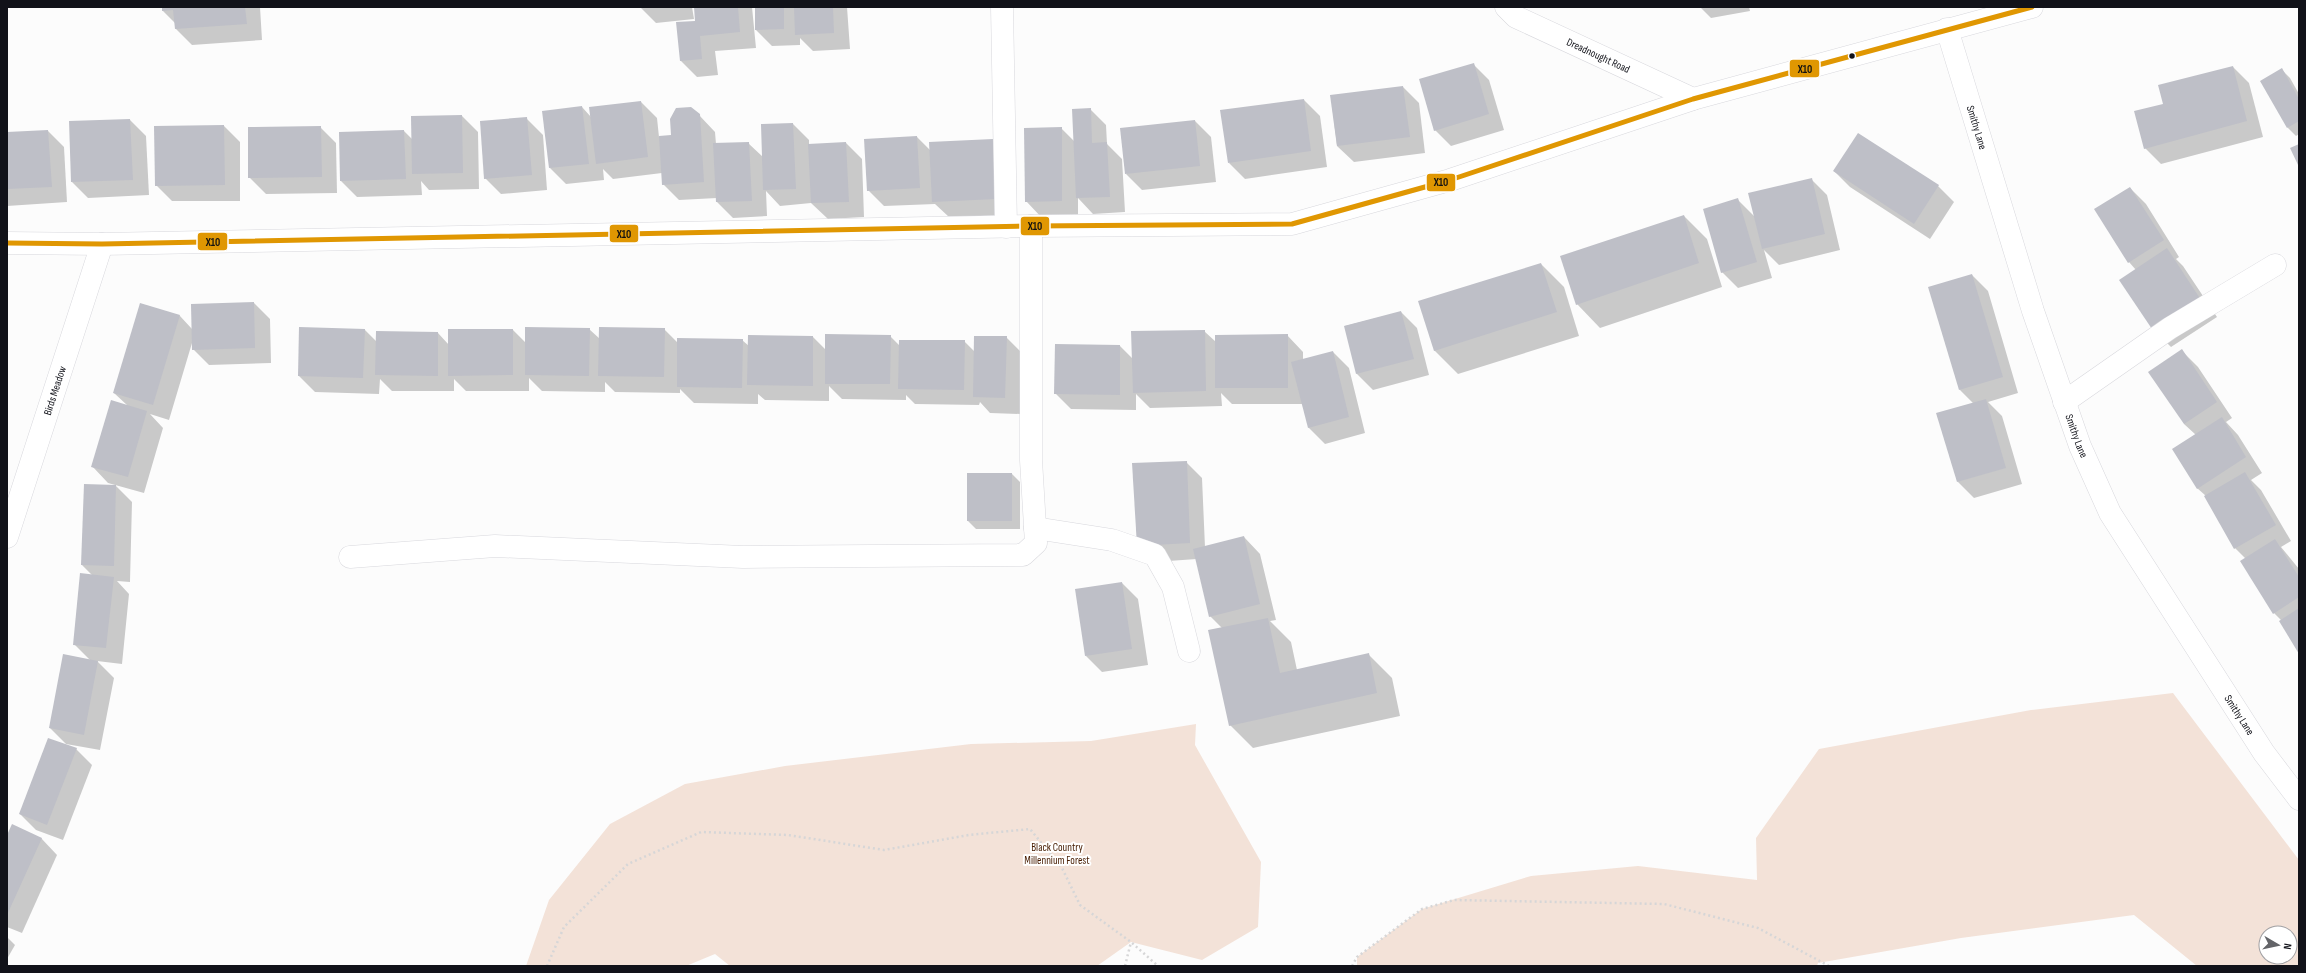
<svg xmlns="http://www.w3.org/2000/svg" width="2306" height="973" font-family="'Sofia Sans Condensed',sans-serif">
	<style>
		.green { fill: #f3e2d8; fill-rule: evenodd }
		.shadow { fill: #0003 }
		.building { fill: #bebfc7 }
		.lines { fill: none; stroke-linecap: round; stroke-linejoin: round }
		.minor-casing { stroke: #d8d8dd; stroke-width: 23 }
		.path { stroke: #d6d6d7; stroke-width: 2.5; stroke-dasharray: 2 3; stroke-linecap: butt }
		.minor { stroke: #fff; stroke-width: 22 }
		.bus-1-casing { stroke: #fff; stroke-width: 8 }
		.bus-1 { stroke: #e09702; stroke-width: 5 }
		.bus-dot { fill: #111219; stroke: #fff; stroke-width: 1.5 }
		.labels { text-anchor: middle; stroke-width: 4; stroke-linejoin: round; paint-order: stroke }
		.street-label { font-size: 11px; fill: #111219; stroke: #fff }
		.park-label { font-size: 11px; fill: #461c00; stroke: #fff }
		.line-badge { stroke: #fff; stroke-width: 1.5 }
		.pale-badge-label { font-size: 11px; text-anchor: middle; font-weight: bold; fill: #111 }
	</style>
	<rect width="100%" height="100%" fill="#fcfcfc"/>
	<g class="green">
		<path d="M2173 693 2299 860V966H2197L2134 915 1961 938 1818 963 1817 966H1357V957L1422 909 1531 876 1638 866 1757 880 1756 838 1819 749 2031 710ZM2266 933H2290V957H2266Z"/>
		<path d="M1196 724 1195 745 1261 862 1258 927 1202 960 1131 942 1097 966H730L715 954 686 966H526L549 900 610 824 685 784 785 766 971 744 1091 741Z"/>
	</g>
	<g class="shadow">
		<path d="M163 7H260L262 40 192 45 176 29 175 23 163 11Z"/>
		<path d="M640 7H692L694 19 656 23Z"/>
		<path d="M695 7H752L756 48 715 51 718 75 697 77 681 61 696 22Z"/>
		<path d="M756 7H847L850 49 813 51 800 38V45L772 46 756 30Z"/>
		<path d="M1700 7H1749L1750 11 1711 18Z"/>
		<path d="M1473 64 1489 80 1504 130 1451 146 1435 130Z"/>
		<path d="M2233 67 2249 83 2263 137 2161 164 2145 148 2164 104Z"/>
		<path d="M2282 70 2290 78 2299 94V134L2296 136 2288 128Z"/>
		<path d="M1403 87 1419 103 1425 153 1354 162 1337 146 1331 96Z"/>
		<path d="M1304 100 1320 116 1327 167 1245 179 1229 163Z"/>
		<path d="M641 102 657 118 659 137 672 136 699 115 715 132 716 144 748 143 763 157 793 124 809 140V145L846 143 862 159 864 217 828 219 811 203 780 206 766 191 767 216 733 218 717 202V198L679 200 663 184 662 173 613 179 603 169 604 180 566 184 550 168 582 107 591 117Z"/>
		<path d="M1090 109 1106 125 1107 144 1122 159 1125 212 1093 214 1078 198V217L1042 218 1026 201 1061 128 1075 142Z"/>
		<path d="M462 116 478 132 479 189 429 190 421 181 422 195 357 197 341 181 404 131 413 140Z"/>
		<path d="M527 119 543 135 547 190 501 194 485 178Z"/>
		<path d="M130 120 146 136 149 195 88 198 72 182Z"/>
		<path d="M1195 121 1211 137 1216 182 1142 190 1126 174Z"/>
		<path d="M224 126 240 142V201H172L156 185 155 127Z"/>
		<path d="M320 127 336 143 337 193 266 194 250 178 249 128Z"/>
		<path d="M48 131 64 147 67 202 7 206V133Z"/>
		<path d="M917 137 931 151 993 140 1009 156 1011 215 949 217 935 204 884 206 868 190Z"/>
		<path d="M1834 171 1938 186 1954 202 1930 239 1850 187Z"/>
		<path d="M1811 179 1827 195 1840 250 1779 265 1764 250 1772 278 1738 288 1722 272 1738 200 1755 217Z"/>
		<path d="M2130 188 2146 204 2179 257 2176 259 2183 266 2217 317 2171 347 2155 331 2136 270 2129 262Z"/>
		<path d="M1684 216 1707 239 1722 287 1600 328 1577 304Z"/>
		<path d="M1541 264 1564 287 1579 336 1458 374 1434 350Z"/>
		<path d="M1972 275 1988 291 2018 393 1988 402 2002 416 2022 484 1974 498 1958 482 1973 403 1960 390Z"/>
		<path d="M254 303 270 319 271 363 209 365 193 349 192 343 169 420 150 414 163 428 144 493 108 483 92 466 128 406 114 393 141 304 180 316 192 329Z"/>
		<path d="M1401 312 1417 328 1429 375 1373 390 1357 374 1345 326Z"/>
		<path d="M589 329 600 339 664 329 678 343 742 340 749 346V336L813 337 826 350 890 336 900 346 964 341 975 352 1006 337 1022 353 1021 414 990 413 980 402 979 405 915 404 906 395V400L842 399 829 386V401L765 400 758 394V404L694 403 680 389V393L615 392 605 382V392L542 391 529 378V391H466L454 379V391H392L380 379 379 394 315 392 299 376 365 330 377 342 438 333 449 345V330H513L526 343Z"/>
		<path d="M1204 331 1216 342 1287 335 1303 352V360L1333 352 1349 368 1365 433 1325 444 1309 428 1303 404H1232L1221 393 1222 406 1150 408 1136 394V410L1071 409 1055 393 1056 345 1120 346 1132 358Z"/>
		<path d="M2182 351 2198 367 2232 418 2226 422 2238 435 2262 473 2251 480 2261 490 2291 541 2281 547 2299 569V652L2281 620 2274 613 2246 559 2235 548 2206 496 2197 488 2196 435 2184 424Z"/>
		<path d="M1186 462 1202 478 1205 547 1244 537 1260 554 1276 620 1270 621 1291 642 1297 670 1369 655 1392 678 1400 716 1253 748 1230 725 1222 628 1210 616 1197 559 1154 562 1137 545Z"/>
		<path d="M1012 474 1020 482V529H976L968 521Z"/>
		<path d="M116 486 132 502 130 582 117 581 129 594 122 664 97 661 114 678 100 750 66 744 50 728 90 660 74 644 93 576 82 565Z"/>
		<path d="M1122 583 1138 599 1148 665 1102 672 1086 656Z"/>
		<path d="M76 749 92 765 63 840 36 830 20 814Z"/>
		<path d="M7 837 41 838 57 855 22 933 7 927Z"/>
		<path d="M7 937 15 945 7 959Z"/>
	</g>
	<g class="building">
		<path d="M162 7H245L247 24 175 29 173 10 162 11Z"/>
		<path d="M694 7H738L740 32 700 36 702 59 680 61 676 22 695 21Z"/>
		<path d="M755 7H784V29L755 30Z"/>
		<path d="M794 7H833L834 33 795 35Z"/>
		<path d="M1474 63 1489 114 1434 131 1419 79Z"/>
		<path d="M2233 66 2247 121 2144 149 2134 111 2163 104 2158 85Z"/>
		<path d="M2282 68 2299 99V121L2287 128 2260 81Z"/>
		<path d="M1403 86 1410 137 1337 146 1330 95Z"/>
		<path d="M1304 99 1311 151 1228 163 1220 110Z"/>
		<path d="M641 101 648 157 596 164 589 107Z"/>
		<path d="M582 106 589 164 549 168 542 111Z"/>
		<path d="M691 107 700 114 704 182 662 185 659 136 671 135 670 119 676 108Z"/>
		<path d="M1091 108 1092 143 1107 142 1110 197 1076 198 1072 109Z"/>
		<path d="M462 115 463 173 412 174 411 116Z"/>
		<path d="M527 117 532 175 484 179 480 121Z"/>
		<path d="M130 119 133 180 71 182 69 121Z"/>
		<path d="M1195 120 1200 166 1125 174 1120 128Z"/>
		<path d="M793 123 796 189 763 190 761 124Z"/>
		<path d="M224 125 225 185 155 186 154 126Z"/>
		<path d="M321 126 322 177 248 178V127Z"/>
		<path d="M1062 127V201L1025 202 1024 128Z"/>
		<path d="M48 130 52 187 7 189V132Z"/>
		<path d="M404 130 406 179 340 181 339 132Z"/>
		<path d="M1858 133 1939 185 1914 224 1833 171Z"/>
		<path d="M917 136 920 188 867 191 864 139Z"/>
		<path d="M993 139 996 199 932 202 929 142Z"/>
		<path d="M749 142 752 201 716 202 713 143Z"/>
		<path d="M846 142 849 202 811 203 808 144Z"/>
		<path d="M2299 144V167L2290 148Z"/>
		<path d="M1812 178 1825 234 1762 249 1748 193Z"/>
		<path d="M2130 187 2164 240 2128 263 2094 209Z"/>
		<path d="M1738 198 1757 262 1721 273 1703 209Z"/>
		<path d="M1684 215 1699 263 1576 305 1560 256Z"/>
		<path d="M2167 248 2201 300 2154 332 2119 280Z"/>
		<path d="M1541 263 1557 312 1434 351 1418 301Z"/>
		<path d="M1972 274 2003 377 1959 390 1928 287Z"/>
		<path d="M254 302 255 348 192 350 191 304Z"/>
		<path d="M140 303 180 315 153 405 113 393Z"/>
		<path d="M1401 311 1414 359 1356 374 1344 326Z"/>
		<path d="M299 327 365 329 363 378 298 376Z"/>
		<path d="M525 327 590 328 589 376 525 375Z"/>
		<path d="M599 327 665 328 664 377 598 376Z"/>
		<path d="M448 329H513V375L448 376Z"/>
		<path d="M1205 330 1206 391 1133 393 1131 331Z"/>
		<path d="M376 331 438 332V376L375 375Z"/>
		<path d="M825 334 891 335 890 384H825Z"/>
		<path d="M1288 334V388H1215V335Z"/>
		<path d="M748 335 813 336V386L747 385Z"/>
		<path d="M974 336H1007L1005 398 973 397Z"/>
		<path d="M677 338 743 339 742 388 677 387Z"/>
		<path d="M899 340H965L964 390 898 389Z"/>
		<path d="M1055 344 1120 345V395L1054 394Z"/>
		<path d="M2182 349 2217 402 2184 424 2148 372Z"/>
		<path d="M1333 351 1349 417 1308 428 1291 362Z"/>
		<path d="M1986 399 2006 468 1957 482 1936 413Z"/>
		<path d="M111 400 147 411 128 477 91 467Z"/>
		<path d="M2222 417 2246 457 2197 489 2172 449Z"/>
		<path d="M1187 461 1190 543 1137 546 1132 463Z"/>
		<path d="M2245 472 2276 525 2234 549 2204 496Z"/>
		<rect x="967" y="473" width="45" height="48"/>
		<path d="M84 484 116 485 114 566 81 565Z"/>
		<path d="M1244 536 1260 604 1209 617 1193 549Z"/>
		<path d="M2275 539 2299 577V597L2273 614 2240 561Z"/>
		<path d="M80 573 114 577 106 648 73 645Z"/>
		<path d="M1122 582 1132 649 1085 656 1075 589Z"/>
		<path d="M2299 608V654L2279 621Z"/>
		<path d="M1268 618 1280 673 1369 653 1377 693 1229 726 1208 630Z"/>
		<path d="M63 654 98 661 84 735 49 728Z"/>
		<path d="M48 738 77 748 47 825 19 814Z"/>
		<path d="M12 824 42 838 7 915V835Z"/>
	</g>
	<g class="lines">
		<g class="minor-casing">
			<g id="minor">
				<path d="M1002 7 1006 227"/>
				<path id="s1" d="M1506 7 1516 17 1693 99"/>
				<path id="s2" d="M1947 29 2033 311 2080 446 2110 513 2264 753 2299 799"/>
				<path d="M7 243 102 244 1031 226 1292 224 1450 180 1693 99 2032 7"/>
				<path d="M2064 402 2170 328 2275 265"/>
				<path d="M1035 528 1112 540 1155 555 1173 587 1189 651"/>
				<path id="s3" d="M7 537 102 244"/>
				<path d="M350 557 495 546 743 557 1023 555 1036 543 1031 460V226"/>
			</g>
		</g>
		<g class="path">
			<path d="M547 966 564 927 628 864 701 832 788 835 884 850 969 835 1030 829 1062 868 1080 905 1131 942 1158 966"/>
			<path d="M1125 966 1131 942"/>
			<path d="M1352 966 1357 957 1422 909 1454 900 1664 904 1758 928 1829 966"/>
		</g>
		<use href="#minor" class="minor"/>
		<g class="bus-1-casing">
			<path id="bus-1" d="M7 243 102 244 1031 226 1292 224 1450 180 1693 99 2032 7"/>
		</g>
		<use href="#bus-1" class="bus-1"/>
	</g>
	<circle class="bus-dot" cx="1852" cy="56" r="3.5"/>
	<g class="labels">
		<g class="street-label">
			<text dy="4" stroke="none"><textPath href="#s1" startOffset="105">Dreadnought Road</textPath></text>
			<text dy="4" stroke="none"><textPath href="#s2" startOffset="103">Smithy Lane</textPath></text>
			<text dy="4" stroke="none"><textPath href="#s3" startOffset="154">Birds Meadow</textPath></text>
			<text dy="4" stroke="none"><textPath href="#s2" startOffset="427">Smithy Lane</textPath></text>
			<text dy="4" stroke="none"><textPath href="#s2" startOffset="751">Smithy Lane</textPath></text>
		</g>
		<g class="park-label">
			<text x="1057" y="851">Black Country<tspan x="1057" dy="13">Millennium Forest</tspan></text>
		</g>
	</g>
	<g class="line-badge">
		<rect x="1789" y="59" width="31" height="19" rx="4" fill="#e09702"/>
		<rect x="1426" y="173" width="30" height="19" rx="4" fill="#e09702"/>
		<rect x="1020" y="216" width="30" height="20" rx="4" fill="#e09702"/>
		<rect x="609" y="224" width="30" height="19" rx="4" fill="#e09702"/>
		<rect x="197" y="232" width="31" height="19" rx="4" fill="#e09702"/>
	</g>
	<g class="pale-badge-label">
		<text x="1805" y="73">X10</text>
		<text x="1441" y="186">X10</text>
		<text x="1035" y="230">X10</text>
		<text x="624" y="238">X10</text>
		<text x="213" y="246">X10</text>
	</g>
	<rect width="2306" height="973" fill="none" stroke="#111219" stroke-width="16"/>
	<g transform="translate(2278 945) rotate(99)"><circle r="19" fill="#ffffff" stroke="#a0a0a3"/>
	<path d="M0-3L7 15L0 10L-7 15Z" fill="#636468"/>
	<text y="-6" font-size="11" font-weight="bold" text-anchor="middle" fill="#111219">N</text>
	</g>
</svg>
